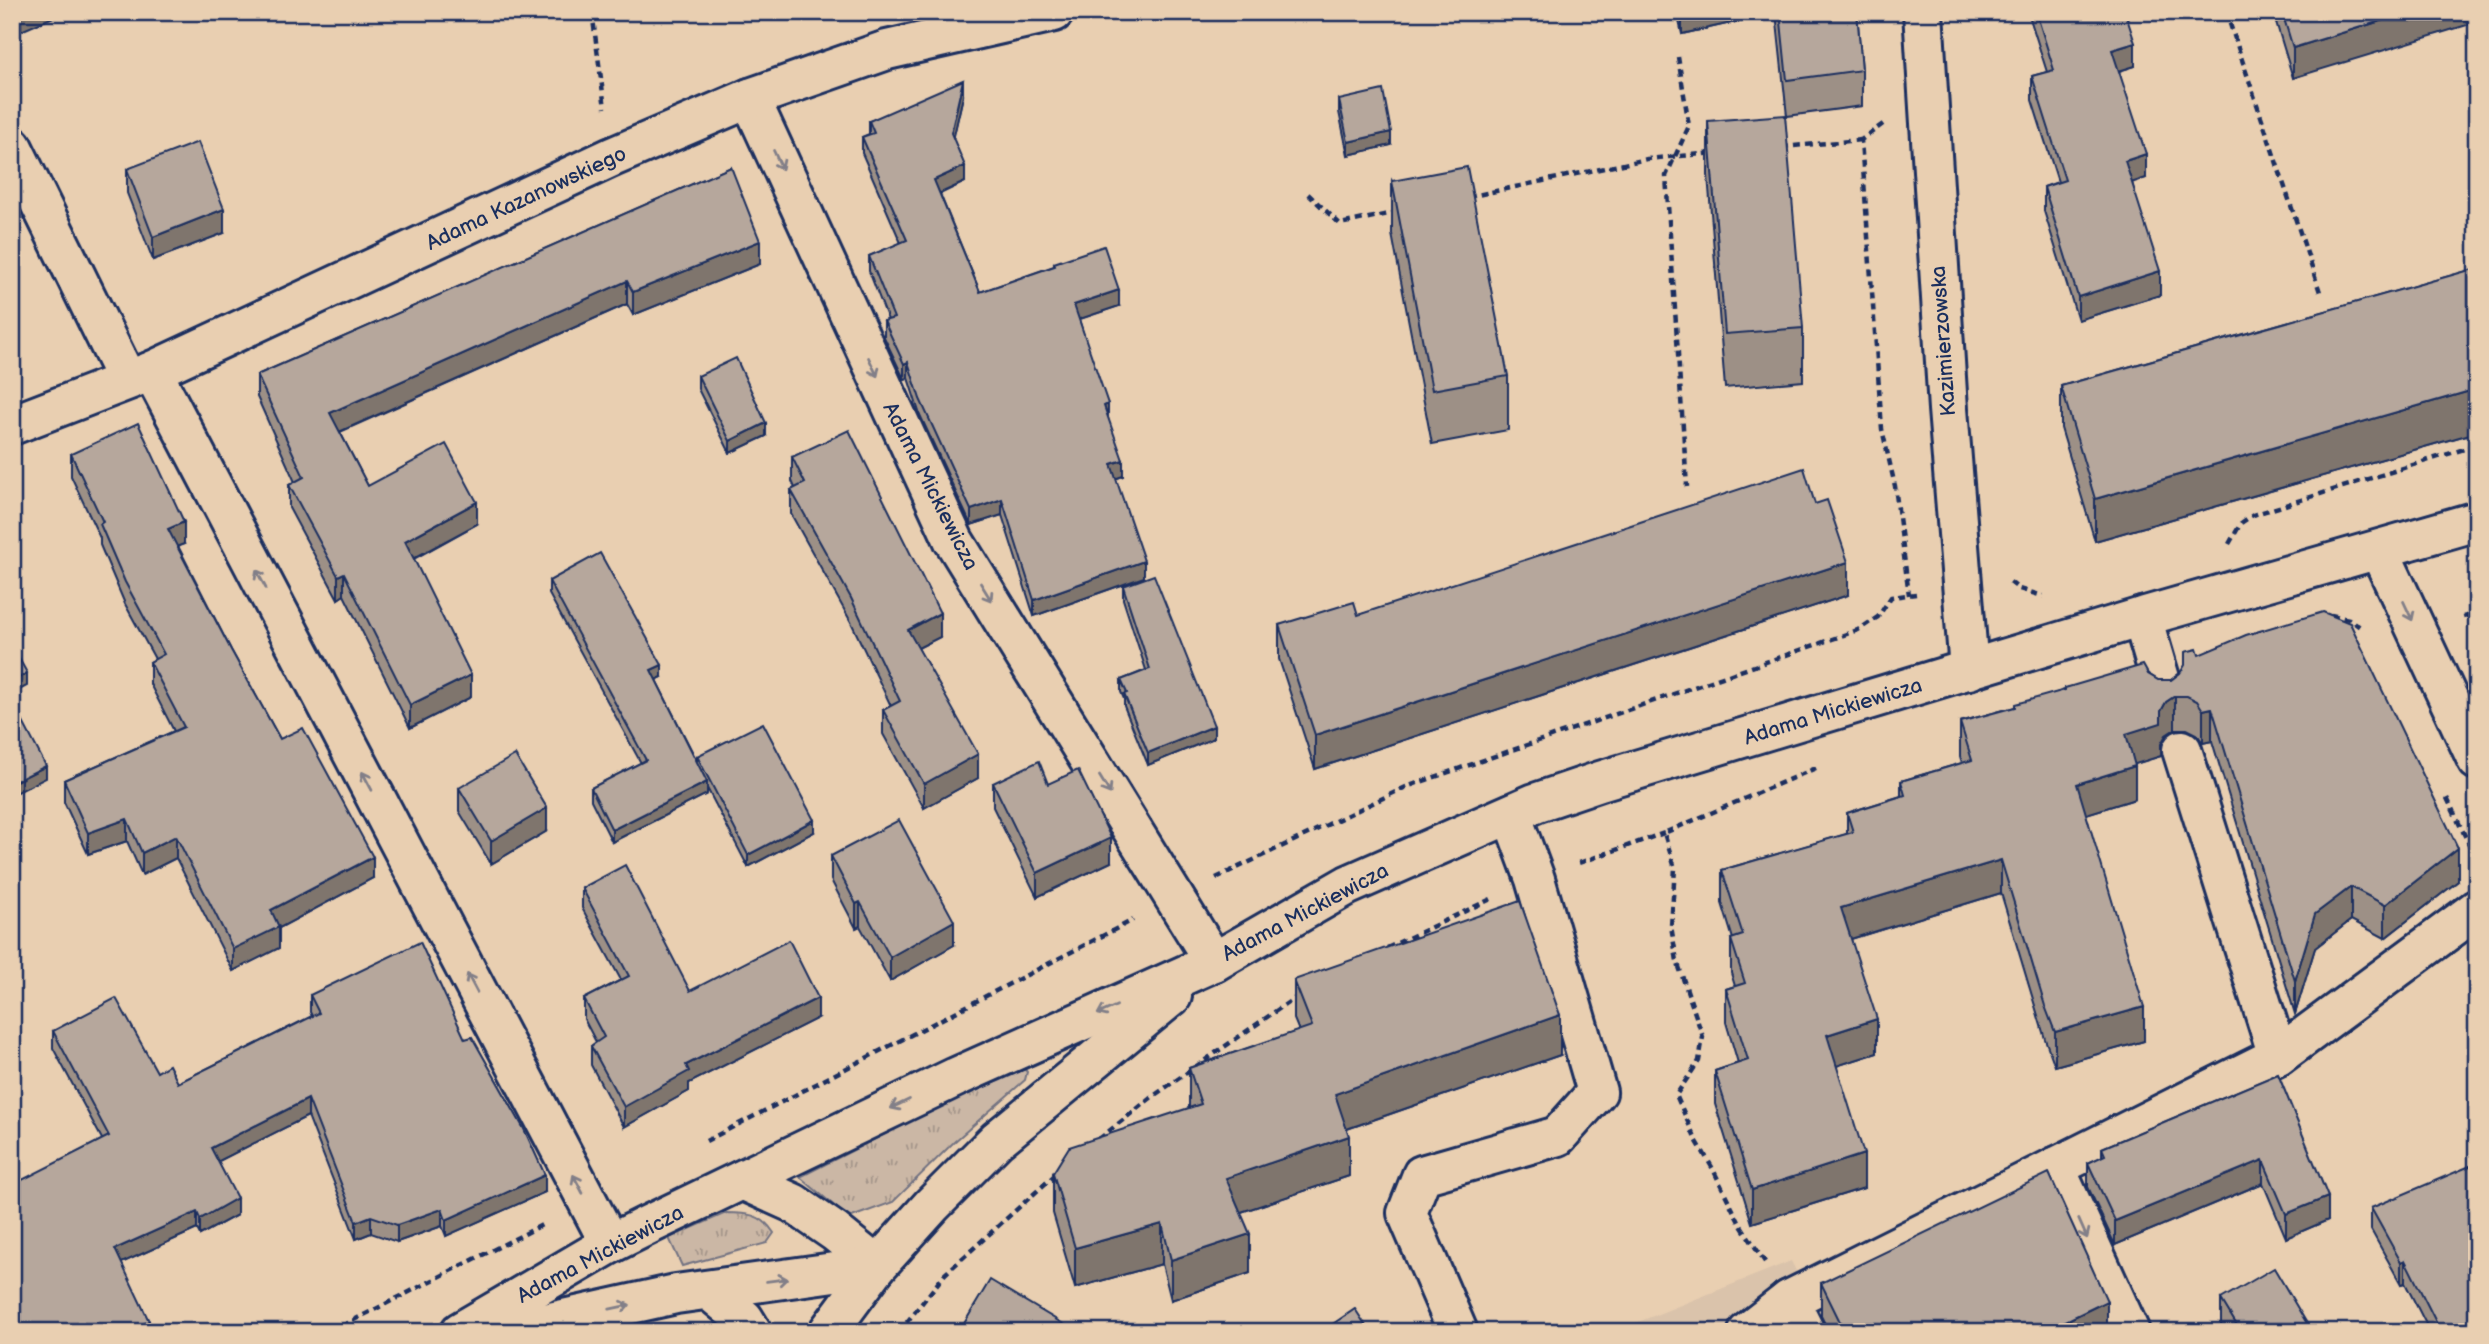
<svg xmlns="http://www.w3.org/2000/svg" width="2489" height="1344" font-family="'Balsamiq Sans',sans-serif">
	<style>
		.built { fill: #dac3ab }
		.grass { fill: url(#grass-tufts); stroke: #737382; stroke-width: 2 }
		.lines { fill: none; stroke-linecap: round; stroke-linejoin: round }
		.minor-casing { stroke: #1b2f5e; stroke-width: 44 }
		.major-casing { stroke: #1b2f5e; stroke-width: 44 }
		.path { stroke: #1b2f5e; stroke-width: 4.5; stroke-dasharray: 7 5; stroke-linecap: butt }
		.minor { stroke: #e9cfb1; stroke-width: 38 }
		.major { stroke: #e9cfb1; stroke-width: 38 }
		.wall { fill: #9d9086; stroke: #1b2f5e; stroke-width: 2 }
		.shaded-wall { fill: #7f756d; stroke: #1b2f5e; stroke-width: 2 }
		.building { fill: #b6a79c; stroke: #1b2f5e; stroke-width: 2 }
		.oneway { stroke: #827f88 }
		.labels { text-anchor: middle; stroke-width: 6; stroke-linejoin: round; paint-order: stroke }
		.street-label { font-size: 21px; fill: #1b2f5e; stroke: #e9cfb1 }
	</style>
	<defs>
		<pattern id="grass-tufts" width="24" height="20" patternUnits="userSpaceOnUse" patternTransform="scale(1.75)"><rect width="24" height="20" fill="#cbb7a5"/><path d="M3 7l-1-3M5 7V3M7 7l1-3M15 17l-1-3M17 17v-4M19 17l1-3" fill="none" stroke="#a4958a"/></pattern>
	</defs>
	<rect width="100%" height="100%" fill="#e9cfb1"/>
	<filter id="ink" filterUnits="userSpaceOnUse"><feTurbulence type="fractalNoise" baseFrequency=".0143" numOctaves="2"/><feDisplacementMap in="SourceGraphic" scale="14" xChannelSelector="R" yChannelSelector="G"/><feConvolveMatrix kernelMatrix="1 2 1 2 8 2 1 2 1" color-interpolation-filters="sRGB"/></filter>
	<g filter="url(#ink)">
		<path class="built" d="M1791 1261 1827 1332H1613Z"/>
		<g class="grass">
			<path d="M1021 1065 1027 1072 1025 1080 954 1142 893 1202 849 1218 800 1177Z"/>
			<path d="M726 1213C747 1213 762 1214 774 1233L767 1243 682 1266 669 1238Z"/>
		</g>
		<g class="lines">
			<g class="minor-casing">
				<g id="minor">
					<path d="M1923 12 1948 409 1969 670"/>
					<path d="M750 98 954 541 1214 962"/>
					<path d="M12 146 127 380"/>
					<path d="M152 371 610 1244"/>
					<path d="M12 425 152 371 612 157 750 98 887 50 1054 12"/>
					<path d="M2379 550 2477 760"/>
					<path d="M2142 617 2164 692"/>
					<path d="M2182 750 2278 1056"/>
					<path d="M2055 1167 2130 1332"/>
					<path d="M742 1180 793 1203 835 1232 877 1266 828 1332"/>
					<path d="M709 1290 744 1319 752 1332"/>
					<path d="M1789 1300 2278 1056 2477 909"/>
					<path d="M1458 1332 1407 1213 1422 1175 1558 1136 1597 1092 1535 879 1511 814"/>
					<path d="M1748 1332 1789 1300 1805 1332"/>
				</g>
			</g>
			<g class="major-casing">
				<g id="major">
					<path d="M460 1332 610 1244 648 1225 956 1077 1214 962 1348 885 1535 803 1600 781 2142 617 2477 521"/>
					<path d="M505 1332 676 1294 877 1266 932 1205 997 1140 1172 996"/>
				</g>
			</g>
			<g class="path">
				<path d="M592 12 605 108"/>
				<path d="M2226 12 2320 292"/>
				<path d="M1678 57 1689 126 1666 176 1687 487"/>
				<path d="M1883 124 1861 140 1882 429 1895 486 1909 595"/>
				<path d="M1782 147 1861 140"/>
				<path d="M1308 194 1340 224 1398 212"/>
				<path d="M1468 197 1647 159 1714 153"/>
				<path d="M2229 544 2241 523 2253 515 2477 445"/>
				<path d="M2010 582 2019 589 2043 596"/>
				<path d="M2331 615 2349 619 2360 627"/>
				<path d="M2463 617 2477 613"/>
				<path d="M2447 798 2477 861"/>
				<path d="M1579 863 1664 833"/>
				<path d="M1216 878 1406 787 1858 630 1878 617 1891 597 1916 594"/>
				<path d="M1387 948 1493 898"/>
				<path d="M1099 1139 1152 1097 1299 995"/>
				<path d="M706 1141 1133 920"/>
				<path d="M1765 1262 1740 1224 1713 1169 1695 1138 1676 1095 1699 1061 1703 1037 1677 961 1671 926 1675 868 1664 833 1816 768"/>
				<path d="M319 1332 344 1325 542 1225"/>
				<path d="M899 1332 945 1274 1057 1173"/>
			</g>
			<use href="#minor" class="minor"/>
			<use href="#major" class="major"/>
		</g>
		<g class="wall">
			<path d="M1677 12H1857L1862 70V106L1787 116 1776 13 1682 34Z"/>
			<path d="M2028 12H2125L2135 66 2119 71 2146 178 2132 182 2160 295 2078 320 2044 211V187L2058 182 2032 100V76L2047 72Z"/>
			<path d="M2273 12H2477L2293 78Z"/>
			<path d="M963 96 953 138 965 182 940 194 980 292 1054 266V263L1119 306 1079 319 1108 418 1123 476 1115 479 1144 577 1034 616 1002 515 971 525 920 415 908 378 904 379 884 337V321L888 320 869 271V256L901 243 862 153V137L869 134V121Z"/>
			<path d="M1339 100 1391 145 1348 155 1339 112Z"/>
			<path d="M1708 121 1803 328V381L1725 388 1708 175Z"/>
			<path d="M731 167 760 264 633 315 627 304 340 432 368 486 477 524 414 559 471 697 410 728 344 595 338 599 289 508V485L295 482 257 397V375Z"/>
			<path d="M127 169 224 233 153 260 127 193Z"/>
			<path d="M1392 181 1508 376V430L1432 444 1392 234Z"/>
			<path d="M2477 268V432L2095 541 2061 428V386Z"/>
			<path d="M698 376 766 436 730 453 698 389Z"/>
			<path d="M71 454 184 544 178 546 231 650 280 739 373 878 279 928V948L233 971 176 858 142 875 127 841 88 854 64 802V780L174 731 150 684V662L155 659 125 604 100 545V538L71 476Z"/>
			<path d="M792 457 940 637 918 648 978 778 924 808 883 734V710L891 706 851 622 791 514V490L795 488 792 481Z"/>
			<path d="M1815 504 1848 595 1315 769 1279 659V625L1358 615Z"/>
			<path d="M549 581 662 677 656 680 697 761V756L814 832 748 867 707 788V794L612 842 591 800V788L641 763 549 594Z"/>
			<path d="M1123 586 1214 738 1148 765 1124 706V699L1121 692V680L1146 670 1123 599Z"/>
			<path d="M2199 655 2458 881 2385 938 2351 920 2315 948 2295 1014 2212 741 2203 743 2197 734 2187 729H2175L2166 735 2161 744V756L2134 764 2135 799 2086 814 2144 1041 2055 1066 2045 1039 2001 893 1851 939 1877 1053 1836 1066 1864 1188 1752 1223 1715 1104V1071L1738 1063 1726 1022V989L1735 986 1731 973V939H1733L1722 903V870L1847 834V813L1901 796V781L1962 763 1960 756V722L2015 707 2065 690V688L2148 674 2158 680H2171L2180 673Z"/>
			<path d="M993 783 1048 784 1111 862 1037 897 993 807Z"/>
			<path d="M459 788 547 831 491 864 459 811Z"/>
			<path d="M831 856 954 945 890 981 860 926 856 928 831 880Z"/>
			<path d="M582 888 690 991 818 1018 689 1083V1091L624 1127 591 1065V1046L596 1042 584 1019V999L621 980 582 908Z"/>
			<path d="M1294 980 1560 1055 1347 1129 1349 1176 1241 1212 1250 1273 1171 1300 1162 1264 1075 1288 1053 1213V1173L1189 1108V1068L1299 1031 1294 1019Z"/>
			<path d="M310 995 465 1039 545 1192 446 1236 442 1226 397 1242 371 1233 356 1239 308 1116 218 1161 237 1215 200 1235 197 1229 121 1263 149 1332H12L102 1139 53 1048V1031L157 1072 178 1083 312 1016 310 1012Z"/>
			<path d="M2278 1074 2328 1220 2286 1238 2263 1183 2115 1245 2088 1187V1163L2102 1157V1148Z"/>
			<path d="M2371 1208 2477 1332H2430L2405 1283 2401 1284 2371 1230Z"/>
			<path d="M1821 1283 2107 1332H1829L1821 1316Z"/>
			<path d="M2221 1299 2312 1332H2221Z"/>
		</g>
		<g class="shaded-wall">
			<path d="M12 12H65L12 35Z"/>
			<path d="M1682 12H1776V13L1682 34Z"/>
			<path d="M2410 12H2477V22L2293 78V48Z"/>
			<path d="M2135 43V66L2112 73V50Z"/>
			<path d="M963 80V96L951 149V133Z"/>
			<path d="M1391 132V145L1348 155V142Z"/>
			<path d="M2146 154V178L2125 185V161Z"/>
			<path d="M965 166V182L934 196V180Z"/>
			<path d="M224 209V233L153 260V237Z"/>
			<path d="M760 241V264L633 315V292Z"/>
			<path d="M2160 271V295L2078 320V297Z"/>
			<path d="M627 281V304L330 436V413Z"/>
			<path d="M1119 290V306L1074 321V305Z"/>
			<path d="M908 362V378L904 379V364Z"/>
			<path d="M2477 389V432L2095 541V499Z"/>
			<path d="M1108 404V420L1104 406Z"/>
			<path d="M766 423V436L730 453V441Z"/>
			<path d="M1123 460V476L1111 480V464Z"/>
			<path d="M1002 499V515L971 525V510Z"/>
			<path d="M477 502V524L405 563V541Z"/>
			<path d="M184 522V544L168 550V529Z"/>
			<path d="M1144 561V577L1034 616V600Z"/>
			<path d="M1848 562V595L1315 769V735Z"/>
			<path d="M344 573V595L338 599V576Z"/>
			<path d="M940 613V637L908 653V630Z"/>
			<path d="M662 665V677L651 682V670Z"/>
			<path d="M27 673V686L12 694V682Z"/>
			<path d="M471 675V697L410 728V705Z"/>
			<path d="M2175 696V729L2166 735 2161 744V756L2126 767V734L2161 711 2166 702Z"/>
			<path d="M2212 708V741L2203 743V710Z"/>
			<path d="M1214 726V738L1148 765V753Z"/>
			<path d="M978 754V778L924 808V784Z"/>
			<path d="M46 766V778L12 795V783Z"/>
			<path d="M2135 766V799L2077 817V784Z"/>
			<path d="M707 782V794L612 842V830Z"/>
			<path d="M547 808V831L491 864V841Z"/>
			<path d="M127 819V841L88 854V833Z"/>
			<path d="M814 820V832L748 867V855Z"/>
			<path d="M176 836V858L142 875V853Z"/>
			<path d="M1111 838V862L1037 897V873Z"/>
			<path d="M2458 848V881L2385 938V905Z"/>
			<path d="M373 857V878L279 928V948L233 971V949L271 910Z"/>
			<path d="M2001 860V893L1841 942V908Z"/>
			<path d="M2351 887V920L2315 948 2295 1014V981L2315 914Z"/>
			<path d="M860 902V926L856 928V904Z"/>
			<path d="M954 921V945L890 981V957Z"/>
			<path d="M818 998V1018L689 1083V1091L624 1127V1107L686 1065Z"/>
			<path d="M2144 1007V1041L2055 1066V1032Z"/>
			<path d="M1560 1015V1055L1335 1133V1094Z"/>
			<path d="M1877 1019V1053L1827 1069V1035Z"/>
			<path d="M308 1099V1116L211 1165V1148Z"/>
			<path d="M14 1100V1113H12V1101Z"/>
			<path d="M1349 1136V1176L1226 1217V1178Z"/>
			<path d="M1864 1154V1188L1752 1223V1190Z"/>
			<path d="M2263 1160V1183L2115 1245V1221Z"/>
			<path d="M545 1175V1192L446 1236V1220Z"/>
			<path d="M2328 1197V1220L2286 1238V1214Z"/>
			<path d="M237 1198V1215L200 1235V1219Z"/>
			<path d="M442 1209V1226L397 1242V1225Z"/>
			<path d="M197 1212V1229L115 1266V1249Z"/>
			<path d="M371 1216V1233L356 1239V1222Z"/>
			<path d="M1162 1224V1264L1075 1288V1248Z"/>
			<path d="M1250 1234V1273L1171 1300V1260Z"/>
			<path d="M2405 1260V1283L2401 1284V1262Z"/>
			<path d="M2107 1301V1332H2043Z"/>
			<path d="M149 1321V1332H128Z"/>
		</g>
		<g class="building">
			<path d="M1780 12H1857L1862 70 1787 80Z"/>
			<path d="M2036 12H2125L2135 43 2112 50 2146 154 2125 161 2160 271 2078 297 2044 187 2065 180 2032 76 2054 70Z"/>
			<path d="M2282 12H2410L2293 48Z"/>
			<path d="M963 80 951 133 965 166 934 180 980 292 1055 266 1054 263 1104 246 1119 290 1074 305 1108 404 1104 406 1123 460 1111 464 1144 561 1034 600 1002 499 971 510 920 399 908 362 904 364 884 321 894 318 869 256 907 240 862 137 874 133 869 121Z"/>
			<path d="M1383 90 1391 132 1348 142 1339 100Z"/>
			<path d="M1785 115 1803 328 1725 334 1708 121Z"/>
			<path d="M198 142 224 209 153 237 127 169Z"/>
			<path d="M731 167 760 241 633 292 627 281 330 413 368 486 446 444 477 502 405 541 471 675 410 705 344 573 338 576 289 485 304 477 257 375Z"/>
			<path d="M1467 167 1508 376 1432 390 1392 181Z"/>
			<path d="M2477 268V389L2095 499 2061 386Z"/>
			<path d="M736 358 766 423 730 441 698 376Z"/>
			<path d="M138 423 184 522 168 529 231 650 280 739 303 728 373 857 271 910 279 927 233 949 176 836 142 853 127 819 88 833 64 780 184 727 150 662 164 654 125 582 100 524 103 522 71 454Z"/>
			<path d="M849 430 940 613 908 630 978 754 924 784 883 710 900 701 851 598 791 490 805 483 792 457Z"/>
			<path d="M1804 468 1815 504 1827 500 1848 562 1315 735 1279 625 1354 602 1358 615Z"/>
			<path d="M600 553 662 665 651 670 707 782 612 830 591 788 646 760 549 581Z"/>
			<path d="M1154 575 1214 726 1148 753 1124 694 1127 693 1121 680 1150 669 1123 586Z"/>
			<path d="M2323 612 2350 623 2458 848 2385 905 2351 887 2315 914 2295 981 2212 708 2203 710 2197 701 2187 696H2175L2166 702 2161 711V723L2126 734 2135 766 2077 784 2144 1007 2055 1032 2045 1006 2001 860 1841 908 1877 1019 1827 1035 1864 1154 1752 1190 1715 1071 1748 1060 1726 989 1745 983 1731 939 1743 935 1722 870 1853 832 1847 813 1905 795 1901 781 1972 760 1960 722 2015 707V704L2065 690V688L2143 665 2148 674 2158 680H2171L2180 673 2185 665V652L2197 649 2199 655 2246 635Z"/>
			<path d="M12 646 27 673 12 682Z"/>
			<path d="M12 701 46 766 12 783Z"/>
			<path d="M763 723 814 820 748 855 697 756Z"/>
			<path d="M515 755 547 808 491 841 459 788Z"/>
			<path d="M1039 761 1048 784 1078 770 1111 838 1037 873 993 783Z"/>
			<path d="M899 820 954 921 890 957 860 902 856 904 831 856Z"/>
			<path d="M625 865 690 991 789 940 818 998 686 1065 689 1071 624 1107 591 1046 604 1037 584 999 629 976 582 888Z"/>
			<path d="M1520 901 1560 1015 1335 1094 1349 1136 1226 1178 1250 1234 1171 1260 1162 1224 1075 1248 1053 1173 1069 1147 1201 1104 1189 1068 1312 1026 1294 980Z"/>
			<path d="M420 942 465 1039 472 1037 524 1129 545 1175 446 1220 442 1209 397 1225 371 1216 356 1222 308 1099 211 1148 237 1198 200 1219 197 1212 115 1249 149 1321 128 1332H12V1185L109 1136 53 1031 116 998 157 1072 169 1065 178 1083 319 1013 310 995Z"/>
			<path d="M2278 1074 2328 1197 2286 1214 2263 1160 2115 1221 2088 1163 2105 1155 2102 1148Z"/>
			<path d="M2477 1163V1332H2441L2405 1260 2401 1262 2371 1208Z"/>
			<path d="M2049 1173 2107 1301 2043 1332H1845L1821 1283Z"/>
			<path d="M2274 1268 2312 1332H2241L2221 1299Z"/>
			<path d="M990 1280 1075 1331 1074 1332H959Z"/>
			<path d="M1355 1309 1370 1332H1321Z"/>
		</g>
		<defs><path id="oneway-shaft" d="M-6 0H5M1.5-3L5.5 0L1.5 3" fill="none" stroke-width="1.6" stroke-linecap="round" stroke-linejoin="round" transform="scale(1.75)"/></defs>
		<g class="oneway">
			<use href="#oneway-shaft" transform="translate(778 160) rotate(65)"/>
			<use href="#oneway-shaft" transform="translate(873 367) rotate(65)"/>
			<use href="#oneway-shaft" transform="translate(261 579) rotate(-118)"/>
			<use href="#oneway-shaft" transform="translate(986 592) rotate(58)"/>
			<use href="#oneway-shaft" transform="translate(2408 611) rotate(65)"/>
			<use href="#oneway-shaft" transform="translate(367 781) rotate(-118)"/>
			<use href="#oneway-shaft" transform="translate(1105 785) rotate(58)"/>
			<use href="#oneway-shaft" transform="translate(472 983) rotate(-118)"/>
			<use href="#oneway-shaft" transform="translate(1107 1010) rotate(156)"/>
			<use href="#oneway-shaft" transform="translate(900 1104) rotate(154)"/>
			<use href="#oneway-shaft" transform="translate(578 1184) rotate(-118)"/>
			<use href="#oneway-shaft" transform="translate(2083 1229) rotate(66)"/>
			<use href="#oneway-shaft" transform="translate(777 1280) rotate(-8)"/>
			<use href="#oneway-shaft" transform="translate(620 1307) rotate(-12)"/>
		</g>
	</g>
	<g class="labels">
		<g class="street-label">
			<text transform="translate(526 198) rotate(-25)" y="7">Adama Kazanowskiego</text>
			<text transform="translate(1943 341) rotate(-94)" y="7">Kazimierzowska</text>
			<text transform="translate(931 486) rotate(63)" y="7">Adama Mickiewicza</text>
			<text transform="translate(1833 711) rotate(-17)" y="7">Adama Mickiewicza</text>
			<text transform="translate(1305 912) rotate(-28)" y="7">Adama Mickiewicza</text>
			<text transform="translate(600 1254) rotate(-28)" y="7">Adama Mickiewicza</text>
		</g>
	</g>
	<rect width="2489" height="1344" fill="none" stroke="#e9cfb1" stroke-width="42"/>
	<rect x="21" y="21" width="2447" height="1302" fill="none" stroke="#1b2f5e" stroke-width="2.5" filter="url(#ink)"/>
</svg>
